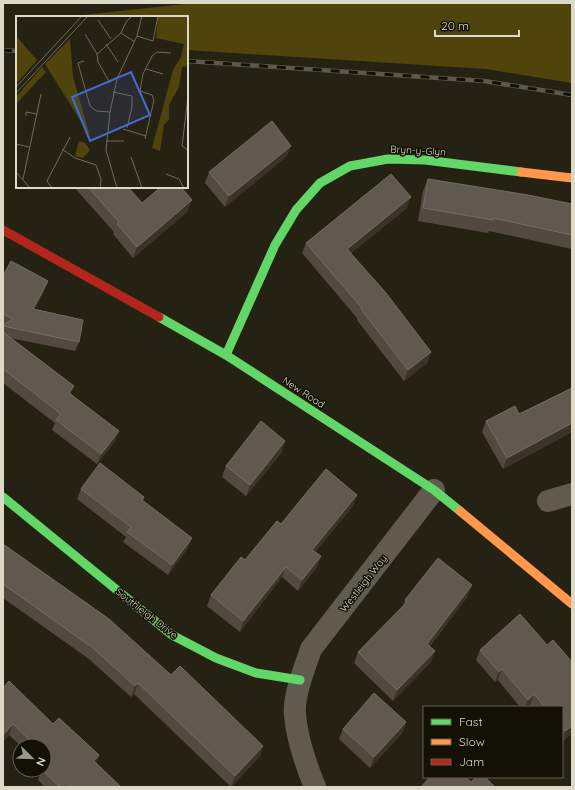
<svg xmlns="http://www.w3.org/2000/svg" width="575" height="790" font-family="Quicksand,sans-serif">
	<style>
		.green { fill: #50440d }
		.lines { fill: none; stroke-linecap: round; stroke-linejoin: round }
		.street { stroke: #605b4e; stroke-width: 22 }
		.fast { stroke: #63d668; stroke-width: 9 }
		.slow { stroke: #ff974d; stroke-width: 9 }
		.jam { stroke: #b3261e; stroke-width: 9 }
		.rail-casing { stroke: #5c584b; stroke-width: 4.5 }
		.rail { stroke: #131005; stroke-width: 3; stroke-dasharray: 9; stroke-linecap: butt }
		.wall { fill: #524a41 }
		.shaded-wall { fill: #3a3329 }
		.building { fill: #605950; stroke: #746d63 }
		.labels { text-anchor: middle; stroke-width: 3; stroke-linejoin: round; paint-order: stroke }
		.street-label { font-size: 10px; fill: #ddd9c9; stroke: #131005 }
		.inset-road { fill: none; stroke: #6f6b5c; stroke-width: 1 }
		.view { fill: #436ad5; fill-opacity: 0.15; stroke: #436ad5; stroke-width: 2 }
		.inset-edge { fill: none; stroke: #ddd9c9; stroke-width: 2 }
	</style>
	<rect width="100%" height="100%" fill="#262213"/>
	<path class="green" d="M194 3H572V83L486 69 187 50V17H64Z"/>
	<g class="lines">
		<g class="street">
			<path d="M548 501 572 494"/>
			<path d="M315 787C306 765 297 739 295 715 293 696 305 667 311 649L434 490"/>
		</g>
		<g class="fast">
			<path d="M159 317 226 355 434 490 460 511"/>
			<path d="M226 355 275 245 296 210 320 183 350 166 388 159 425 160 521 172"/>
			<path d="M3 497 172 635 216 658 256 673 300 680"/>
		</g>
		<g class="slow">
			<path d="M521 172 572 178"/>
			<path d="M460 511 572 604"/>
		</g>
		<path class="jam" d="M3 230 159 317"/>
		<g class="rail-casing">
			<g id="rail">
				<path d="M3 50 17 51"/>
				<path d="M187 61 484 81 572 95"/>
			</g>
		</g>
		<use href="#rail" class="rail"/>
	</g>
	<g class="wall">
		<path d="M287 156 225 207 205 183 209 172Z"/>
		<path d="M428 179 572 204V249L489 231 488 233 418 221 423 191Z"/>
		<path d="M74 187H128L142 203 188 211 133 258 113 234 114 232Z"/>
		<path d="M407 208 351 253 431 352 427 363 404 381 357 320V318L302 253 306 243Z"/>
		<path d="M3 276 44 291 34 310 79 342 75 351 10 338 71 394 115 441 97 464 52 430 55 423 3 383Z"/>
		<path d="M572 388V432L503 469 482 432 486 421 519 414Z"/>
		<path d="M282 452 246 496 222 477 226 466Z"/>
		<path d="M81 489 144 497 143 501 188 548 168 575 123 542 126 537 77 499Z"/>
		<path d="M353 506 315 552 321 556 317 567 298 591 282 577 240 632 207 606 211 595 281 524Z"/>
		<path d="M3 544 171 675 263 746 260 756 231 787 134 694 131 697 89 659 3 598Z"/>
		<path d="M468 596 430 646 431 662 393 701 354 663 358 652 403 606 405 600Z"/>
		<path d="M547 645 572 662V733L562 742V707H532L530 705 528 707H520L498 680 495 682 476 660 480 650Z"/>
		<path d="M3 686 53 724 99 755 96 763 121 787H45L38 780 42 770H44V746H21L9 735 3 742Z"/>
		<path d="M406 722 402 733 370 768 339 739 343 729Z"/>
	</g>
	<g class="shaded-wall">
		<path d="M291 146 287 156 225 207 229 196Z"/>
		<path d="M411 197 407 208 343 259 347 249Z"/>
		<path d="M192 200 188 211 133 258 137 247Z"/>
		<path d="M48 281 44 291 29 319 33 309Z"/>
		<path d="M431 352 427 363 404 381 408 370Z"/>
		<path d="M74 386 70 397 69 393Z"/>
		<path d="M572 423V432L503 469 507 458Z"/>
		<path d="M119 431 115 441 97 464 101 454Z"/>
		<path d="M285 441 282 452 246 496 250 485Z"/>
		<path d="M357 495 353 506 309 560 312 550Z"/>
		<path d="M192 538 188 548 168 575 172 565Z"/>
		<path d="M321 556 317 567 298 591 302 580Z"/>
		<path d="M286 567 282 577 240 632 243 621Z"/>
		<path d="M472 585 468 596 423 654 427 644Z"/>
		<path d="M435 651 431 662 393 701 397 690Z"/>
		<path d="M502 669 498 680 495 682 499 672Z"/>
		<path d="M138 683 134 694 131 697 135 686Z"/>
		<path d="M534 694 530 705 528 707H525L528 700Z"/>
		<path d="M406 722 402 733 370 768 374 757Z"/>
		<path d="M13 724 9 735 3 742V735Z"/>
		<path d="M572 726V733L562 742 565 731Z"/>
		<path d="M263 746 260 756 231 787 235 776Z"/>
		<path d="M99 755 95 766 94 761Z"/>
	</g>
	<g class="building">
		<path d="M272 121 291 146 229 196 209 172Z"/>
		<path d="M391 174 411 197 347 249 386 293 431 352 408 370 361 309 362 308 306 243Z"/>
		<path d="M428 179 528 195 572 204V235L493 218V220L423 208Z"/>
		<path d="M88 187H128L142 203 161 187H181L192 200 137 247 117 224 119 222Z"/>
		<path d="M11 261 48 281 33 309 83 320 79 342 3 326V325L13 319 3 314V276Z"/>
		<path d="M3 332 74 386 69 393 119 431 101 454 56 420 61 414 3 369Z"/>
		<path d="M572 388V423L507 458 486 421 515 406 519 414Z"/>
		<path d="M261 421 285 441 250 485 226 466Z"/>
		<path d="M100 463 144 497 142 500 192 538 172 565 127 532 131 527 81 489Z"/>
		<path d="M326 469 357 495 312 550 321 556 302 580 286 567 243 621 211 595 241 557 245 560 277 521 281 524Z"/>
		<path d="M3 544 109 619 171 675 180 666 263 746 235 776 138 683 135 686 93 648 3 584Z"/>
		<path d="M438 558 472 585 427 644 435 651 397 690 358 652 407 602 405 600Z"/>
		<path d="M520 614 547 645 553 640 572 662V726L565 731 562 727V707H545L534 694 528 700 502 669 499 672 480 650Z"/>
		<path d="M9 681 53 724 59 718 99 755 94 761 121 787H72L70 785 69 787H60L42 770H44V768L51 760 44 754V746H36L13 724 3 735V686L4 687Z"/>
		<path d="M374 693 406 722 374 757 343 729Z"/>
		<path d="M430 777H466L471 782 476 777H485L495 787H421Z"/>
	</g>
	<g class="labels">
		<g class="street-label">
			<text transform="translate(418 150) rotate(3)" y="4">Bryn-y-Glyn</text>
			<text transform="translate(304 392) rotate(33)" y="4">New Road</text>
			<text transform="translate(363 583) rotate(-52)" y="4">Westleigh Way</text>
			<text transform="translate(147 613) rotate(38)" y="4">Southleigh Drive</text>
		</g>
	</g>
	<g transform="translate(16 16)">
		<rect width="172" height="172" fill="#262213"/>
		<path d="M142 0H172V25L169 28 172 26V50L166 51 163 71 153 89V103L148 109 144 135 136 132 157 54 165 41 168 28 140 22ZM0 20 21 44 0 68ZM54 23 57 61 74 120 29 48ZM26 51 30 56 0 88V81ZM63 125 69 127 74 134 67 142 59 140Z" fill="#50440d"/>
		<path class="inset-road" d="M116 0 110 6 105 17 119 26M82 4 95 23M69 18 81 38M121 20 137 25 142 0M90 28 102 46M68 45 62 47 74 90 80 95 94 96M130 53 147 58M94 67 82 46 81 38 105 17M0 71 66 0M124 75 136 79 138 84 129 123M124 75 127 58 136 40 141 36 155 37M97 76 116 80M0 77 72 0M172 81 166 130 172 134M10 100V96L21 98M111 112 116 91V80M107 113 130 120M90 125H108M0 128 13 131M46 133 59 142 80 149 85 163 84 172M115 141 126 172M0 156 14 172M150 158 163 163 168 172M7 163 25 78M36 172 31 165 54 121M101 172 90 134 94 96 101 63 121 20 126 0"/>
		<path class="view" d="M115 56 134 99 74 125 56 81Z"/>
		<rect width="172" height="172" class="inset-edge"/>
	</g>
	<rect width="575" height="790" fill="none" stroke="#ddd9c9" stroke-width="8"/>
	<rect x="423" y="706" width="140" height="72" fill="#131005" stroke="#646053"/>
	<rect x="431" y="719" width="20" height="6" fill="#63d668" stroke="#646053"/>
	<text x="459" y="726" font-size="12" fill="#ddd9c9">Fast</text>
	<rect x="431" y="739" width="20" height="6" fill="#ff974d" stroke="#646053"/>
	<text x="459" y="746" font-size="12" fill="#ddd9c9">Slow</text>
	<rect x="431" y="759" width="20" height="6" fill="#b3261e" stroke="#646053"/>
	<text x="459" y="766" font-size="12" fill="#ddd9c9">Jam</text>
	<g transform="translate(32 758) rotate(113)"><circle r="19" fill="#131005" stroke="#646053"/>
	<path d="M0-3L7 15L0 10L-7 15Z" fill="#9d9989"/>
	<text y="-6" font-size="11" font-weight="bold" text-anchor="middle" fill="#ddd9c9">N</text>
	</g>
	<path d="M435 30v6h84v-6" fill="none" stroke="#ddd9c9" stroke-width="2"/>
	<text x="441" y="30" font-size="12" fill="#ddd9c9" stroke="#131005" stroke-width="3" paint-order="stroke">20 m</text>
</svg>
